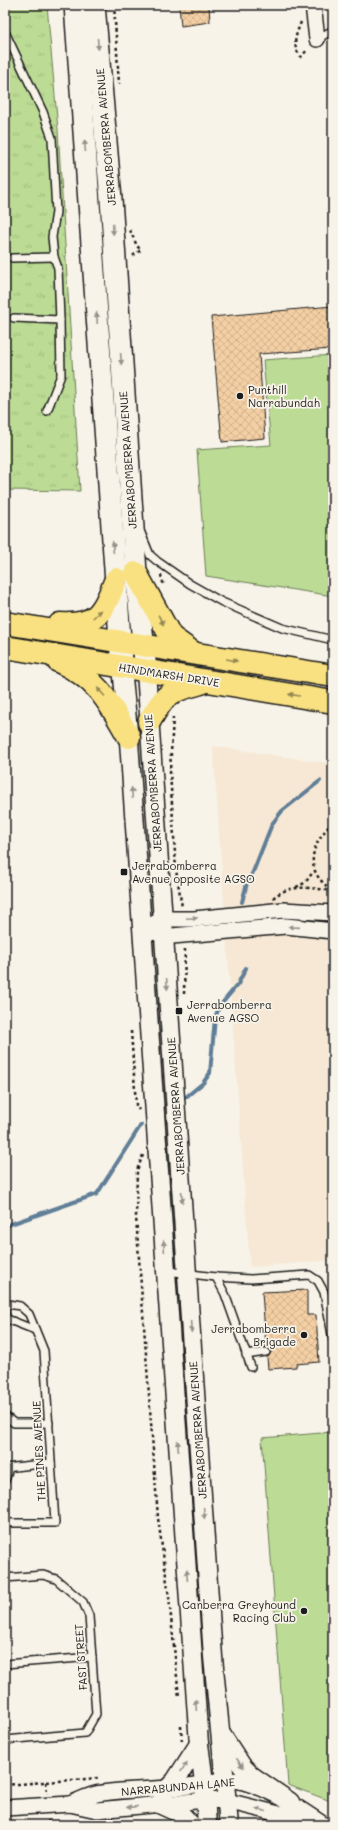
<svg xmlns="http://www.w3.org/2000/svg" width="338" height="1830" font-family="Mali,sans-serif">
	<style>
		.built { fill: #f6e8d4 }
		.grass { fill: url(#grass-tufts); stroke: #6c7c58 }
		.pitch { fill: #bcdc95; stroke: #6c7c58 }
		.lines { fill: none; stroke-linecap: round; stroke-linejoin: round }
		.stream { stroke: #607e97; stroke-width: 4 }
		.building { fill: url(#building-cross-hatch); stroke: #1c1c1c }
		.service-casing { stroke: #1c1c1c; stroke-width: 10 }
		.minor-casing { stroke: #1c1c1c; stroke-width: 18 }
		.tertiary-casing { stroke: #1c1c1c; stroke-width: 21 }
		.secondary-casing { stroke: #1c1c1c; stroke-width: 24 }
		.primary-casing { stroke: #1c1c1c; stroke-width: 25 }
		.path { stroke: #1c1c1c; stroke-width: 2.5; stroke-dasharray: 3 3; stroke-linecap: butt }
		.service { stroke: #f7f3e8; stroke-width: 7 }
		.minor { stroke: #f7f3e8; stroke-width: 15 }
		.tertiary { stroke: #f7f3e8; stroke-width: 18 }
		.secondary { stroke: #f7f3e8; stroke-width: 21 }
		.primary { stroke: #f9e181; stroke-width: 22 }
		.oneway { fill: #94928c }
		.oneway2 { fill: #968854 }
		.poi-dot { fill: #1c1c1c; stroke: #f7f3e8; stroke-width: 1.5 }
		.labels { text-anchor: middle; stroke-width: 3.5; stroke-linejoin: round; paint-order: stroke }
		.street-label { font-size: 11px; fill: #1c1c1c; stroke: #f7f3e8 }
		.poi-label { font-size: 11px; fill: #1c1c1c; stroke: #f7f3e8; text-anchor: start }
	</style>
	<defs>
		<pattern id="grass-tufts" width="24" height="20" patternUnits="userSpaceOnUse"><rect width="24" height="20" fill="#bcdc95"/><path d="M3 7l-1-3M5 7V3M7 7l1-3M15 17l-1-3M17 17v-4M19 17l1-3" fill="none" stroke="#a1bc80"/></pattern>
		<pattern id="building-cross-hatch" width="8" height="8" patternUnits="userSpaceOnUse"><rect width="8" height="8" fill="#f4cfa4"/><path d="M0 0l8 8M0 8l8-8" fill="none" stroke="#d1b18d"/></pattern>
	</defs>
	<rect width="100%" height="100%" fill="#f7f3e8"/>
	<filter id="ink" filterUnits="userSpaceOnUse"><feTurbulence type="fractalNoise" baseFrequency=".025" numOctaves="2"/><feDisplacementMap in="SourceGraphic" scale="8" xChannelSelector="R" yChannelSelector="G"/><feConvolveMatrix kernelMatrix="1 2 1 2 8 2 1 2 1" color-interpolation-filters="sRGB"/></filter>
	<g filter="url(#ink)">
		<path class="built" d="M213 746 333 764V1260L250 1267Z"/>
		<path class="grass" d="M5 5H47L58 130 80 491 5 490Z"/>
		<g class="pitch">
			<path d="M333 355V596L206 576 197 450 271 445 263 360Z"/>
			<path d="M333 1432V1802L288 1785 262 1438Z"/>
		</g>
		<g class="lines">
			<g class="stream">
				<path d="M242 902 247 883 253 872 272 824 282 811 320 781"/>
				<path d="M186 1097 203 1083 210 1073 215 1018 219 1007 238 984 246 968"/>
				<path d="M5 1226 97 1194 141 1125"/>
			</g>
		</g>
		<g class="building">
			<path d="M179 5H209L210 22 181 26Z"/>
			<path d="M333 306V349L259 354 265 438 222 442 211 317Z"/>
			<path d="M307 1290V1315H316L319 1362 296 1364V1367L268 1369 267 1357 269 1356 271 1352 270 1349 266 1347 262 1292Z"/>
		</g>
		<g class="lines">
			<g class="service-casing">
				<g id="service">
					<path d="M5 32 43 112 52 138 56 212 52 237 54 257 58 268 60 320 14 318"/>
					<path d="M317 39 333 30"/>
					<path d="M12 258 54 257"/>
					<path d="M47 411 61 375 60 320"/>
					<path d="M141 533 150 555 157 561 190 584 222 602 282 628 333 640"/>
					<path d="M166 1271 216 1277 251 1279 309 1275 318 1281 324 1292 333 1340"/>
					<path d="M216 1277 225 1294 251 1367"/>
					<path d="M5 1309 8 1304 20 1306 29 1314 44 1351 55 1523H5"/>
					<path d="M5 1314 7 1319 35 1330"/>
					<path d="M246 1355 266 1352"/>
					<path d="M5 1416 14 1423H49"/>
					<path d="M5 1468 51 1463"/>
					<path d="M5 1481 9 1468"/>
					<path d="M5 1578 43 1575 56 1579 83 1602 89 1616 96 1714 85 1733 5 1740"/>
					<path d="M5 1664 92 1657"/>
				</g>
			</g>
			<g class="minor-casing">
				<g id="minor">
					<path d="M313 5 317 39"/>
					<path d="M142 930 163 919H194L283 910 333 913"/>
					<path d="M152 932 172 936 286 926 333 931"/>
					<path d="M70 1804C80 1800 91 1794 102 1793 128 1789 155 1790 181 1787 201 1785 223 1776 244 1782 274 1791 299 1808 324 1825"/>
					<path d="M5 1808 70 1804 97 1810 206 1800 227 1801 283 1815 311 1825"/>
				</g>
			</g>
			<g class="tertiary-casing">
				<g id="tertiary">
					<path d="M122 667 129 741 199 1744 204 1782 207 1825"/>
					<path d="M146 671 213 1657 229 1825"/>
					<path d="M221 1734 242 1766 252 1776 290 1802"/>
					<path d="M167 1789 175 1781 199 1744"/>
					<path d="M159 1804 181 1814 191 1825"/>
					<path d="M277 1825 292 1818"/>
				</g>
			</g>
			<g class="secondary-casing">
				<g id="secondary">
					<path d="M75 5 122 667"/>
					<path d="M94 5 111 199 136 573 146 671"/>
				</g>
			</g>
			<g class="primary-casing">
				<g id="primary">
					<path d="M136 573 171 637 192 652"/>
					<path d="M5 623 333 676"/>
					<path d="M60 624C98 626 103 612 116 579"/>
					<path d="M5 647 333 702"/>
					<path d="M58 661C97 678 109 702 129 737"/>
					<path d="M149 722C166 692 168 692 201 683"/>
				</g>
			</g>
			<g class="path">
				<path d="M114 5 119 84"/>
				<path d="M301 22C296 35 291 45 301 57L308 49"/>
				<path d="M130 230 137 246 141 250 131 257"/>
				<path d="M161 575 164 586"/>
				<path d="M173 717 170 771 176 870 182 907"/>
				<path d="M296 887C305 884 309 879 313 871"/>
				<path d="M332 890C302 870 311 844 333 822"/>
				<path d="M273 898C290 883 312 888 333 891"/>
				<path d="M184 994 185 947"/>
				<path d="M131 1031 136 1105 139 1110"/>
				<path d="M143 1155 137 1170 136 1217 158 1518 169 1597 179 1697"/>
				<path d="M181 1726 182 1743"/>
				<path d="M46 1782 47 1794"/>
				<path d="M5 1785 99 1778"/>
				<path d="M45 1825H49L48 1819"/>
			</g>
			<use href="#service" class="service"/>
			<use href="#minor" class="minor"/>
			<use href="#tertiary" class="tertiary"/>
			<use href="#secondary" class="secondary"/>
			<use href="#primary" class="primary"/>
		</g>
		<defs><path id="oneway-solid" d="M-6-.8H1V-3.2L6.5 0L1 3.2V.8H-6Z"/></defs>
		<g class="oneway">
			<use href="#oneway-solid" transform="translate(98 44) rotate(85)"/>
			<use href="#oneway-solid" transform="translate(85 146) rotate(-94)"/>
			<use href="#oneway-solid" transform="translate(113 229) rotate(87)"/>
			<use href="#oneway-solid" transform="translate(97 318) rotate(-93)"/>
			<use href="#oneway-solid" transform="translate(121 359) rotate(86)"/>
			<use href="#oneway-solid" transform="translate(113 547) rotate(-94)"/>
			<use href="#oneway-solid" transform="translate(132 793) rotate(-94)"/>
			<use href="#oneway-solid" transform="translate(192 918) rotate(-3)"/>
			<use href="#oneway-solid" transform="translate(294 927) rotate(-176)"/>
			<use href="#oneway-solid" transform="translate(167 984) rotate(86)"/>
			<use href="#oneway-solid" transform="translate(182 1197) rotate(86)"/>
			<use href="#oneway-solid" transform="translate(164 1246) rotate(-94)"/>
			<use href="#oneway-solid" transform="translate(191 1327) rotate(86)"/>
			<use href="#oneway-solid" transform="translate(178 1446) rotate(-94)"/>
			<use href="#oneway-solid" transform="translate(204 1513) rotate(86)"/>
			<use href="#oneway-solid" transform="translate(187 1575) rotate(-94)"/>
			<use href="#oneway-solid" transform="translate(196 1705) rotate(-94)"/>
			<use href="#oneway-solid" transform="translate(240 1763) rotate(53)"/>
			<use href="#oneway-solid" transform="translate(184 1767) rotate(-56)"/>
			<use href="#oneway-solid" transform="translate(132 1807) rotate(175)"/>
			<use href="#oneway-solid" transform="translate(261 1810) rotate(-166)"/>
		</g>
		<g class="oneway2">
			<use href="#oneway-solid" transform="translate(97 614) rotate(-45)"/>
			<use href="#oneway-solid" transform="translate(161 620) rotate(61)"/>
			<use href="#oneway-solid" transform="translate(232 660) rotate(10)"/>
			<use href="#oneway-solid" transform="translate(101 692) rotate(-131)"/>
			<use href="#oneway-solid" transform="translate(294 695) rotate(-171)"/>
		</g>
	</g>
	<g class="poi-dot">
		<circle cx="240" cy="396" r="4"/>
		<rect x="120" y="868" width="8" height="8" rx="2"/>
		<rect x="175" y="1007" width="8" height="8" rx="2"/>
		<circle cx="304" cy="1335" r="4"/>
		<circle cx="304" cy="1611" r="4"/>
	</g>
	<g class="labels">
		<g class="street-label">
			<text transform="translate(106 137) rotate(-95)" y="4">JERRABOMBERRA AVENUE</text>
			<text transform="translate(128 460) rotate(-94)" y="4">JERRABOMBERRA AVENUE</text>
			<text transform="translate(169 675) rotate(9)" y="4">HINDMARSH DRIVE</text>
			<text transform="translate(153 783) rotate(-94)" y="4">JERRABOMBERRA AVENUE</text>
			<text transform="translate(176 1106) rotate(-94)" y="4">JERRABOMBERRA AVENUE</text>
			<text transform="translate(198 1430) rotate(-94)" y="4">JERRABOMBERRA AVENUE</text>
			<text transform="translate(39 1451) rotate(-93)" y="4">THE PINES AVENUE</text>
			<text transform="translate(81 1657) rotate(-94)" y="4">FAST STREET</text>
			<text transform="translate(178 1787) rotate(-5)" y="4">NARRABUNDAH LANE</text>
		</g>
		<g class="poi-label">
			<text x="248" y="394">Punthill<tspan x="248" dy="13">Narrabundah</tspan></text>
			<text x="132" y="870">Jerrabomberra<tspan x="132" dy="13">Avenue opposite AGSO</tspan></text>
			<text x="187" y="1009">Jerrabomberra<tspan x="187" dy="13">Avenue AGSO</tspan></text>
			<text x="296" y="1333" text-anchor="end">Jerrabomberra<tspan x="296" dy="13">Brigade</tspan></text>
			<text x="296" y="1609" text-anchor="end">Canberra Greyhound<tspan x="296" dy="13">Racing Club</tspan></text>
		</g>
	</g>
	<rect width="338" height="1830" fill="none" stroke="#f7f3e8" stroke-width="20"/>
	<rect x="10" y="10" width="318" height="1810" fill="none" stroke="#1c1c1c" stroke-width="1.5" filter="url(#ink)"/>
</svg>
